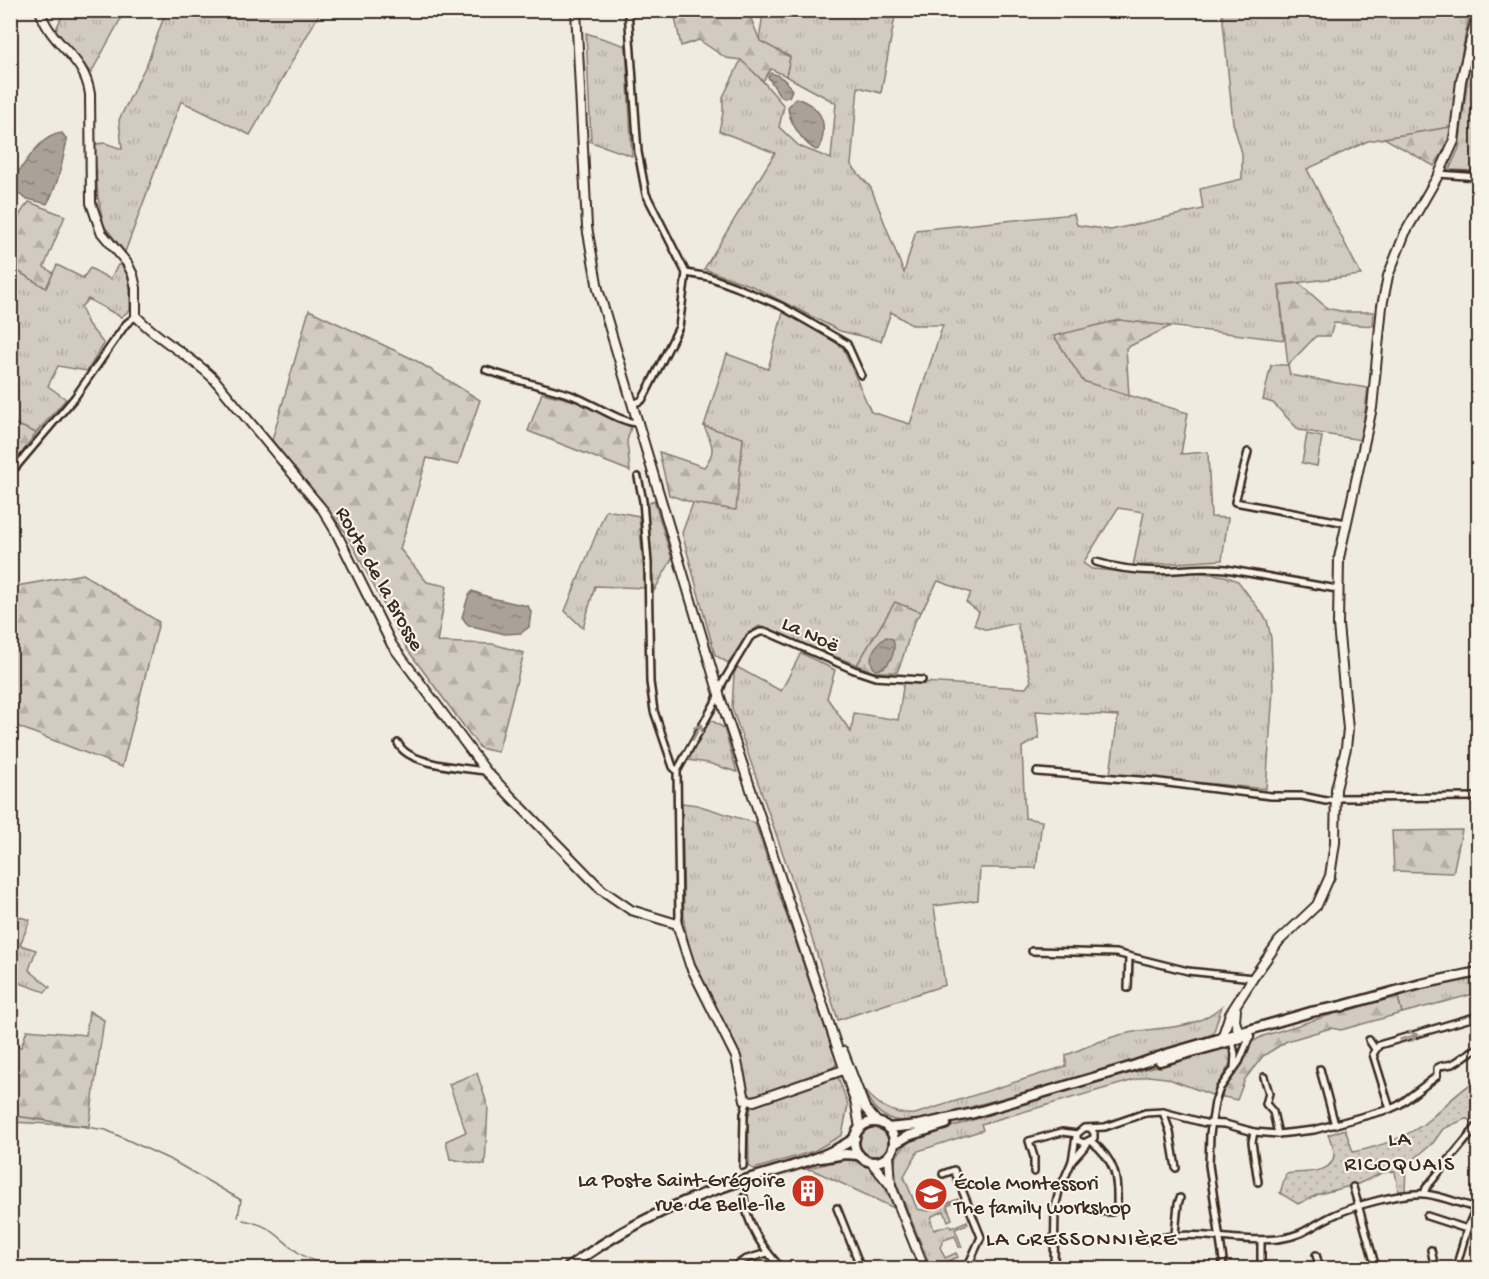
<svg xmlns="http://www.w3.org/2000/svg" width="1489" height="1279" font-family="'Gochi Hand',sans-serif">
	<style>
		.grass { fill: url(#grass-tufts); stroke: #867a6f; stroke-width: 1.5 }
		.forest { fill: url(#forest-firs); stroke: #867a6f; stroke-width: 1.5 }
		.park { fill: url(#park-dots); stroke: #867a6f; stroke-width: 1.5 }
		.garden { fill: #d1cbc0; stroke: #867a6f; stroke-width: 1.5 }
		.water { fill: url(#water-ripples); stroke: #7e7266; stroke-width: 1.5 }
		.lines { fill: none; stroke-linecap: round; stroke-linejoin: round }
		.stream { stroke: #7e7266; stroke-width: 1.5 }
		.street-casing { stroke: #3b2a1e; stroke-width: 10 }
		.secondary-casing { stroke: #3b2a1e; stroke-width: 12 }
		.primary-casing { stroke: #3b2a1e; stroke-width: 13 }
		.street { stroke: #f7f3e8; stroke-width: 5 }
		.secondary { stroke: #f7f3e8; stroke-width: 8 }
		.primary { stroke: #f7f3e8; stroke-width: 8 }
		.oneway { stroke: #998e83 }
		.labels { text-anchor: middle; stroke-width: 4.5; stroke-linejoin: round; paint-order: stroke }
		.street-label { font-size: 21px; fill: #3b2a1e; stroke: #f7f3e8 }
		.poi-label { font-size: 21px; fill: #3b2a1e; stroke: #f7f3e8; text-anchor: end }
		.neighbourhood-label { font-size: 22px; letter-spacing: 1.5px; fill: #3b2a1e; stroke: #f7f3e8 }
	</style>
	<defs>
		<pattern id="grass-tufts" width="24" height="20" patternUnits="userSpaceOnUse" patternTransform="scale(1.5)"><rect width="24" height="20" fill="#d1cbc0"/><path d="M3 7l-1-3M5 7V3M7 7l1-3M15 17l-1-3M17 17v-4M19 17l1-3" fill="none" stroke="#b4aea5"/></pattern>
		<pattern id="forest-firs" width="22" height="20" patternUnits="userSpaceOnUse" patternTransform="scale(1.5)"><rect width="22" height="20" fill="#d1cbc0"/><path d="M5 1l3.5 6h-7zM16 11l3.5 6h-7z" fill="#b4aea5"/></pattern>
		<pattern id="park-dots" width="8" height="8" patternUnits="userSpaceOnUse" patternTransform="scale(1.5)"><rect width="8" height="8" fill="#d1cbc0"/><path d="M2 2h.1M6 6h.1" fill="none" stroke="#b4aea5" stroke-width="1.8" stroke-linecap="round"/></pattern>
		<pattern id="water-ripples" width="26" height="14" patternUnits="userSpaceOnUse" patternTransform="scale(1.5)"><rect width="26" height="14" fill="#aaa296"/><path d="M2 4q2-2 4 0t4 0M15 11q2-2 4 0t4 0" fill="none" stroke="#8c847a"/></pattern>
	</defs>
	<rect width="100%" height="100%" fill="#efebe0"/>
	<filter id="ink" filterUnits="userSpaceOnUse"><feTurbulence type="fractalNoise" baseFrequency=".0167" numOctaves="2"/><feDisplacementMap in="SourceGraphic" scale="12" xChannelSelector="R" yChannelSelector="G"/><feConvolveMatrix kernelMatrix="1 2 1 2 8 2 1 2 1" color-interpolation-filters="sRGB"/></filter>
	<g filter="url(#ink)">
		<g class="grass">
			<path d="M64 11H125L91 73 55 32Z"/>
			<path d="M166 11H321L250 135 181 101 125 252 104 226 98 198 94 144 105 143 122 149 119 120 148 61Z"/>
			<path d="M761 11H896L881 93 858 87 851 165 871 188 904 273 916 230 1074 214 1077 225 1111 230 1203 209 1200 189 1242 179V153L1233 123 1222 11H1470L1457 78 1451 127 1368 141 1307 169 1361 275 1279 285 1284 340 1119 320 1121 393 1188 413 1181 454 1208 452 1211 517 1228 518 1222 560 1133 566 1144 512 1118 508 1083 563 1092 569 1151 574 1197 572 1225 576 1238 581 1267 620 1271 638 1273 691 1266 789 1110 774 1118 716 1036 711 1039 738 1022 747 1025 818 1042 821 1036 868H980L978 900 934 906 945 985 838 1020 806 920 732 708 734 674 737 667 781 691 801 653 835 670 827 698 851 732 854 713 898 720 904 681 1026 688 1031 681 1017 623 987 630 974 625 979 612 966 602 971 593 938 581 921 612 895 603 857 665 759 626 749 633 728 663 715 655 682 533 693 503 735 510 743 439 704 426 727 354 768 369 783 312 830 338 843 348 871 412 910 424 943 325H912L891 312 881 341 840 331 752 286 704 269 775 153 719 131 723 113V97L741 60 755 72 784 106 779 127 799 146 831 159 836 103 786 76 790 57 759 41 762 20Z"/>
			<path d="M1478 29V171L1449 170 1459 148 1468 75Z"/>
			<path d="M586 33 626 46 632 156 591 142Z"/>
			<path d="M57 265 83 278 90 268 110 279 118 265H121C132 276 130 295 130 310L121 317 88 299 81 307 88 324 104 344 87 371 58 366 48 386 66 399 36 433 11 422V267L46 288Z"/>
			<path d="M1271 365H1288L1290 375 1368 388 1361 440 1299 430 1273 403 1263 400Z"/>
			<path d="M654 500 672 559 654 591 647 509V505Z"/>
			<path d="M606 510 639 516 645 588 595 586 583 628 565 611Z"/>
			<path d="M709 719 724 728 737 772 708 763 687 760Z"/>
			<path d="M682 803 697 805 755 823 837 1063 834 1067 759 1095 752 1096 749 1094 746 1086 740 1057 691 955 684 923Z"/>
			<path d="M11 914 30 920 20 945 36 950 29 970 50 987 45 992 11 980Z"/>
			<path d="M1478 976V993L1402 1013 1397 994Z"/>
			<path d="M1222 1006 1213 1034C1139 1061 1062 1082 985 1103 966 1108 918 1123 900 1121 882 1119 870 1107 865 1090 876 1105 896 1116 915 1114L1066 1066V1055C1085 1048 1104 1038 1124 1034 1163 1024 1189 1034 1222 1006Z"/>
			<path d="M1218 1049H1228L1232 1053 1233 1059 1212 1095 1166 1078 1148 1076 981 1124 983 1130 918 1151 904 1176 917 1209 928 1211 958 1199 959 1201 947 1206 952 1219 948 1221 944 1211 932 1216 931 1221 934 1230 950 1225 951 1228 967 1221 968 1224 955 1229 962 1247H959L955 1236 944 1240 940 1247 945 1258 956 1253 958 1257 946 1262 948 1268H931L895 1180C892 1161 897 1149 914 1139L1037 1099Z"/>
			<path d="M838 1077 848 1105 842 1135 814 1151 754 1169 749 1167 748 1117 751 1108 755 1105Z"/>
			<circle cx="874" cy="1142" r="14"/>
			<path d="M845 1160C874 1158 885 1186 894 1208L813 1170 803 1169Z"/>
		</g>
		<g class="forest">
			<path d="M671 11H748L760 41 790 57 786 76 771 69 763 81 741 60 726 58 699 40 681 46 675 17Z"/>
			<path d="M1451 127 1446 147 1434 166 1384 138Z"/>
			<path d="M29 202 65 216 44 267 53 273 46 288 11 267C10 244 12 220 29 202Z"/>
			<path d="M1299 283 1327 308 1345 312H1374L1373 326 1334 323 1330 336H1316L1288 365 1279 285Z"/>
			<path d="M309 310 415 360 480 400 458 465 427 458 400 549 427 582 447 586 437 642 493 644 524 653 498 752 480 748 407 649 346 533 272 440Z"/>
			<path d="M1119 320 1171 326 1126 348 1129 396 1083 381 1054 336Z"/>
			<path d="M542 393 581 402 631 427 627 441 630 471 528 431Z"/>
			<path d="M11 422 36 433 11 468Z"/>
			<path d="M704 426 743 438 736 510 693 503 669 495 659 452 704 467C718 450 711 443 704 426Z"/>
			<path d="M83 574 159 622 122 767 11 724V587Z"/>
			<path d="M895 602 921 612C910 624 906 654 897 672H873L857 665Z"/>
			<path d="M1462 830 1453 873 1394 871 1392 831Z"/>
			<path d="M1397 994 1402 1013 1341 1030 1331 1028 1287 1041 1263 1056 1245 1079 1237 1100 1219 1096 1239 1065 1250 1043 1263 1036Z"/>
			<path d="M89 1011 104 1020 89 1126 11 1122V1044L21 1047 27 1030 86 1035Z"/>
			<path d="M477 1073 488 1107 485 1165 450 1159 446 1141 466 1132 449 1084Z"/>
		</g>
		<path class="park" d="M1478 1079V1111L1474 1112 1472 1120 1465 1119 1443 1129 1433 1143 1406 1166 1405 1191H1398L1395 1171 1382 1173 1358 1184 1319 1194 1298 1204 1280 1193 1286 1174C1300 1171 1335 1176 1334 1153 1334 1147 1330 1140 1328 1135L1345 1129 1353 1152C1379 1147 1411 1136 1431 1118 1447 1104 1460 1090 1478 1079Z"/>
		<path class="garden" d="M1307 434 1322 437 1317 466 1302 463Z"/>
		<g class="water">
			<path d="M771 73C781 75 787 81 792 90L789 97 784 98 780 96 768 77Z"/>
			<path d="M796 98C822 107 829 123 819 149L816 150C804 144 788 121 788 107Z"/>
			<path d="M62 133 67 140C62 163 59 183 47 204L24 198 11 187 13 179C26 163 40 135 62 133Z"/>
			<path d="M472 591 491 598 528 606 531 612 529 627 521 633 505 634 468 625 462 617 468 597Z"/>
			<path d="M886 637 893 639C897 652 889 670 875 670 866 657 874 646 886 637Z"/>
		</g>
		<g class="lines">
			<g class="stream">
				<path d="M10 1115 106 1130 173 1161 241 1200 238 1217"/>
				<path d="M243 1220C272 1225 278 1238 299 1253 310 1261 323 1264 335 1268"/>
			</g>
			<g class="street-casing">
				<g id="street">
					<path d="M628 10 638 152 646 194 686 273 679 327 646 393 642 400 633 404"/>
					<path d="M1439 174 1478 177"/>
					<path d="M686 273 709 277 736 287 781 306 847 344 861 375"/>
					<path d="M486 370C514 380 543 386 571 395 591 402 620 423 639 423"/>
					<path d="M1248 452 1235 502 1346 523"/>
					<path d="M10 474 75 397 126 324 136 316"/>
					<path d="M638 477 643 501 648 563 650 682 654 711 673 767 677 771"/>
					<path d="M1096 562C1122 570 1148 572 1175 570 1192 569 1208 567 1226 569L1337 589"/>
					<path d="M398 743C407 765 464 768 486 771"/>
					<path d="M1037 772 1152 781 1271 796H1302L1326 801 1338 798 1478 797"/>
					<path d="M677 924 679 917 677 771 716 701 723 682 750 637 760 632H767L854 670 875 677 922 680"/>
					<path d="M1032 951 1116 953 1188 971 1253 978"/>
					<path d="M1128 988 1129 957"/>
					<path d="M1369 1040 1375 1049"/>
					<path d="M1232 1041 1235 1054 1234 1068"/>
					<path d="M1320 1069 1335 1125"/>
					<path d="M1264 1077 1269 1093 1266 1104 1273 1112 1278 1134"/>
					<path d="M1390 1109 1373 1054 1379 1045 1478 1016"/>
					<path d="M1163 1112 1170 1132 1176 1168"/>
					<path d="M1090 1128 1094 1133V1138L1084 1143 1077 1140V1134L1084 1128 1105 1127 1145 1113 1163 1112 1205 1123 1225 1124 1254 1132 1278 1134 1314 1130 1390 1109 1399 1105 1437 1076V1068C1443 1064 1446 1066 1452 1064 1457 1063 1470 1051 1478 1048"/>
					<path d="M1254 1132 1252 1142 1258 1182"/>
					<path d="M1091 1141C1116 1161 1118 1177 1117 1208L1112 1212 1092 1211"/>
					<path d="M1072 1161 1089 1142"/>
					<path d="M743 1166 744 1114 747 1102"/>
					<path d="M1034 1172V1157L1029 1141 1062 1132 1077 1134"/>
					<path d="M943 1174 954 1170 981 1237 967 1268"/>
					<path d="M1353 1187 1376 1268"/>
					<path d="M1424 1194 1426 1188 1478 1125"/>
					<path d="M744 1197C747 1226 762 1247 781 1268"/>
					<path d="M837 1208 861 1268"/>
					<path d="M1427 1216 1467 1229"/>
					<path d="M1175 1234 1178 1204 1180 1198"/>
					<path d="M1150 1241C1192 1227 1235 1244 1278 1239 1303 1236 1311 1226 1332 1216 1352 1206 1403 1192 1425 1194 1444 1196 1461 1205 1478 1208"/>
					<path d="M1431 1250 1435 1268"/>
					<path d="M1316 1255 1320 1268"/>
					<path d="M733 1268 744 1260 767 1253"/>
					<path d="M1054 1268 1055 1208 1059 1191 1072 1161 1076 1137"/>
					<path d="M1222 1268 1223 1260 1209 1165 1210 1134 1215 1102 1220 1088 1239 1062 1250 1036"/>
					<path d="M1261 1268V1240"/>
					<path d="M1456 1268 1467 1229 1478 1203"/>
				</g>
			</g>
			<g class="secondary-casing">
				<g id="secondary">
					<path d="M40 10C50 46 84 54 90 94L91 203 101 232 127 263 133 275 136 288V316C159 341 190 355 214 379L323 510 336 532 392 645 486 771 602 890 631 910 677 924 690 965 736 1057 745 1100 754 1101 849 1068"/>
					<path d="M576 10 587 227 598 289 719 694 856 1104 860 1128"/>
					<path d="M1234 1036 1239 1033 1235 1021 1236 1010"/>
					<path d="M1222 1038 1230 1014 1253 978 1279 941 1317 905 1330 876 1335 843 1336 789 1346 748 1348 729 1338 625 1339 558 1372 408 1382 306 1388 276 1405 233 1439 174 1454 141 1461 81 1478 10"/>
					<path d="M843 1051 865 1108 877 1122"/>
					<path d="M889 1155 891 1185"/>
					<path d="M871 1162 891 1186 924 1268"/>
				</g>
			</g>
			<g class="primary-casing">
				<g id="primary">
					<path d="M1338 1007 1421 984 1478 972"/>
					<path d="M1160 1061 1249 1036"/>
					<circle cx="874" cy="1142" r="20"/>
					<path d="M888 1128 919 1125 974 1113 1130 1067 1170 1053 1311 1012 1343 1006"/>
					<path d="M894 1144 908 1136 946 1124"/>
					<path d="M821 1158 845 1154 859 1155"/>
					<path d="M568 1268C616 1232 669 1205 726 1186 768 1171 817 1164 855 1138"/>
				</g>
			</g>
			<use href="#street" class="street"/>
			<use href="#secondary" class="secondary"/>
			<use href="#primary" class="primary"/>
		</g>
		<defs><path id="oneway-shaft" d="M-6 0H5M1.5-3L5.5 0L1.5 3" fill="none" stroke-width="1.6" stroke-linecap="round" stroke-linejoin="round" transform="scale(1.5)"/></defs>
		<g class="oneway">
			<use href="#oneway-shaft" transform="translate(697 732) rotate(-60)"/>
			<use href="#oneway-shaft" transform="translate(1409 1037) rotate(-16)"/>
		</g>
	</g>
	<defs>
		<g id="building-disc" transform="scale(1.725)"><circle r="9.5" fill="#c8321e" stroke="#f7f3e8"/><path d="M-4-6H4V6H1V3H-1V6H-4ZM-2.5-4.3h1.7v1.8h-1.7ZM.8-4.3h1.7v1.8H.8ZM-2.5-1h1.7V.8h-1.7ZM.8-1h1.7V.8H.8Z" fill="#fff"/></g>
		<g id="school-disc" transform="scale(1.725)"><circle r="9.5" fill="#c8321e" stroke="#f7f3e8"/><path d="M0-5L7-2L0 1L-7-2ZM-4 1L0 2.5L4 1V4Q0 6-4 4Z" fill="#fff"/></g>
	</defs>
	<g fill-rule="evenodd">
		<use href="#building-disc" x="808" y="1191"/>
		<use href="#school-disc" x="931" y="1194"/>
	</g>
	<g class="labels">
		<g class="street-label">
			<text transform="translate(381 578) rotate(61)" y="7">Route de la Brosse</text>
			<text transform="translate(811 633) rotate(24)" y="7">La Noë</text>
		</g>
		<g class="poi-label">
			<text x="785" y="1186">La Poste Saint-Grégoire<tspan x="785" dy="24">rue de Belle-Île</tspan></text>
			<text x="954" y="1189" text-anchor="start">École Montessori<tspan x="954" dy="24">The family workshop</tspan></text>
		</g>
		<g class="neighbourhood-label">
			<text x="1400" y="1145">LA<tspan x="1400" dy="25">RICOQUAIS</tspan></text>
			<text x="1082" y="1245">LA CRESSONNIÈRE</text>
		</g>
	</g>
	<rect width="1489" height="1279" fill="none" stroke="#f7f3e8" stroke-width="36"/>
	<rect x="18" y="18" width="1453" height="1243" fill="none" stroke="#3b2a1e" stroke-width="2" filter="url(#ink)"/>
</svg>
